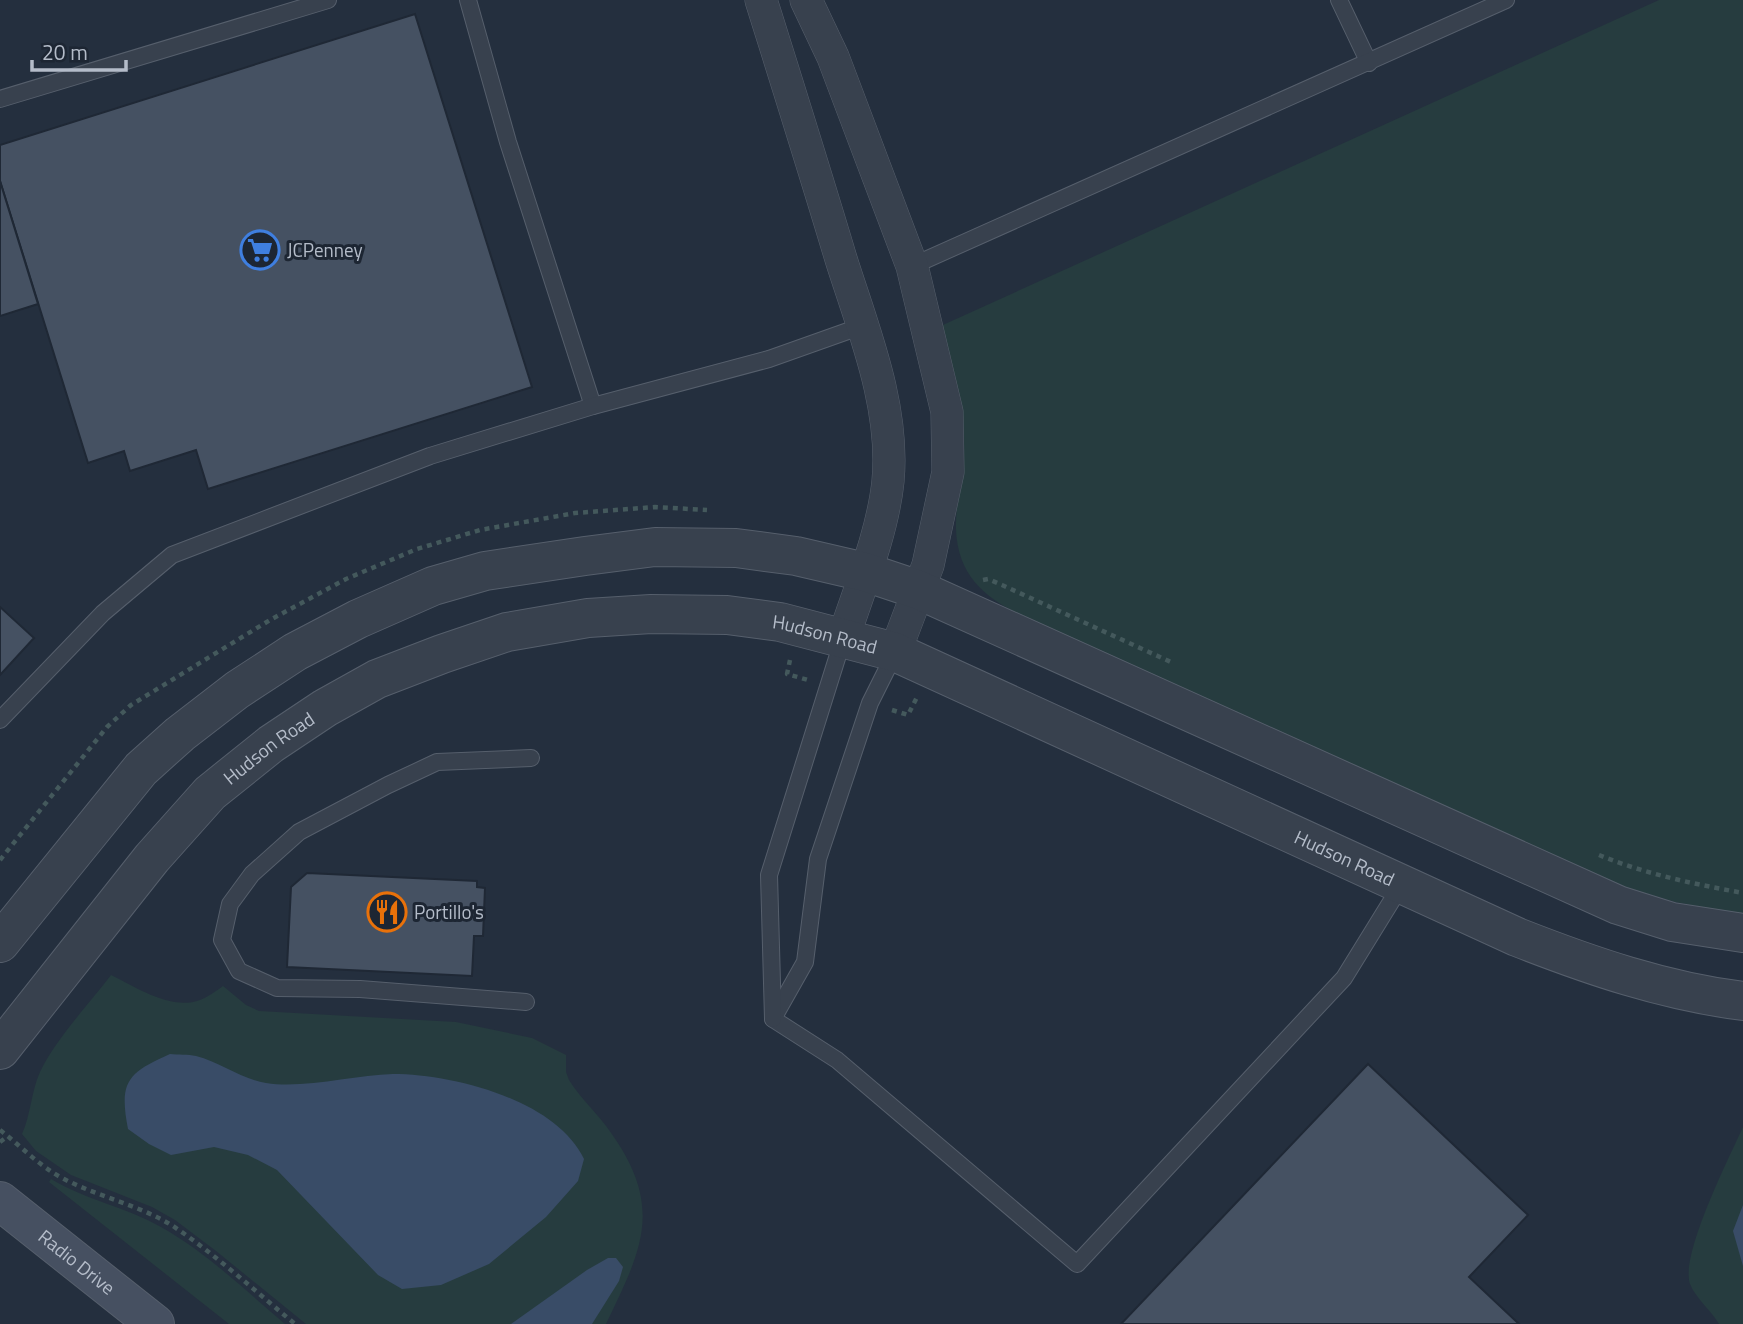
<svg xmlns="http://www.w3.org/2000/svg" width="1743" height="1324" font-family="'Titillium Web',sans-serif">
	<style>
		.green { fill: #263c3f }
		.water { fill: #394c67 }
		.building { fill: #455162; stroke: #1f2835; stroke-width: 2 }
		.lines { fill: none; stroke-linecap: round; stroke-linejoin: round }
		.service-casing { stroke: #565f6c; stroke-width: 18 }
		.minor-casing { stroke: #565f6c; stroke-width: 33 }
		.tertiary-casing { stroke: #565f6c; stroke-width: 40 }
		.secondary-casing { stroke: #565f6c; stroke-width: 40 }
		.path { stroke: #44595c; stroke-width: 4.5; stroke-dasharray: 5 5; stroke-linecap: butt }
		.service { stroke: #38414e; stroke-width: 16 }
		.minor { stroke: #38414e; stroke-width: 32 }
		.tertiary { stroke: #38414e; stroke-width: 38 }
		.secondary { stroke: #465061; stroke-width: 38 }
		.labels { text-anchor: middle; stroke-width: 6; stroke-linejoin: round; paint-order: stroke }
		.poi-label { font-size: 19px; fill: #b4bcc9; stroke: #1d2633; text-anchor: start }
		.street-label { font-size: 19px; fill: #b4bcc9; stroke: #1d2633 }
	</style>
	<rect width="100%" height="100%" fill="#242f3e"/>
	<g class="green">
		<path d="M1659 0H1743V915L1675 902 1621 886 1067 636C1015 612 958 596 956 529 955 508 962 486 959 465 953 420 942 374 934 329Z"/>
		<path d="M111 975C136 987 171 1011 200 1000 208 997 216 991 223 986L246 1005 259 1011 456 1022 532 1038 566 1055V1072L569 1080C581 1099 597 1113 609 1130 665 1207 642 1249 606 1324H306L216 1251 175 1220 152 1207 71 1175 36 1151 22 1134C31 1114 31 1092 40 1072 55 1040 89 1004 111 975Z"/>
		<path d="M1743 1127V1324H1719C1711 1310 1696 1299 1690 1284 1680 1255 1729 1158 1743 1127Z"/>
		<path d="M51 1179C86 1200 126 1207 161 1227 206 1252 246 1291 285 1324H229L49 1182Z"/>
	</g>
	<g class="water">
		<path d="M170 1054C178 1055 188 1054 196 1056 220 1062 241 1079 266 1083 304 1089 354 1075 393 1074 453 1074 556 1100 584 1159L578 1181 546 1217 489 1264 441 1285 402 1289 378 1275 277 1170 248 1155 214 1147 171 1155 149 1144 128 1129C119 1082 127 1073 170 1054Z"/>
		<path d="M1743 1205V1266L1733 1231Z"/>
		<path d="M608 1258H616L623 1267 619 1281 592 1324H511L587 1270Z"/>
	</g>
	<g class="building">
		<path d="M415 14 532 387 208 489 196 450 130 471 124 451 88 463 0 181V145Z"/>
		<path d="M0 181 38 304 0 316Z"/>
		<path d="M0 607 34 638 0 675Z"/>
		<path d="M307 873 477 881V887L485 888 483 936H474L472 976 287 967 291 887Z"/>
		<path d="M1368 1064 1528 1215 1469 1277 1519 1324H1121Z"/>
	</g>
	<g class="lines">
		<g class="service-casing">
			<g id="service">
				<path d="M468 0 508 142 593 406"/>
				<path d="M1339 0 1369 63"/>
				<path d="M0 99 328 0"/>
				<path d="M912 266 1506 0"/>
				<path d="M0 720 103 613 172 555 430 456 593 406 769 359 862 326"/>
				<path d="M526 1002 360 989 277 988 239 971 222 940 230 904 252 874 299 832 388 785 437 762 531 758"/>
				<path d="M774 1017 805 962 818 859 870 703 895 653"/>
				<path d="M773 1019 837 1060 1077 1264 1344 978 1402 884"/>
				<path d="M773 1019 769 875 843 639"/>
			</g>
		</g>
		<g class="minor-casing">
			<g id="minor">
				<path d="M761 0C788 86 815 172 841 259 863 329 895 406 888 481 883 532 859 590 843 639"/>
				<path d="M806 0 833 57 912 266 947 412 948 472 928 565 895 652"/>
			</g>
		</g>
		<g class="tertiary-casing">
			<g id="tertiary">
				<path d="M0 943 141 769 180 734 237 690 295 652 358 619 433 586 485 571 585 556 655 547 736 548 796 556 865 572 919 590 1618 905 1672 922 1743 933"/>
				<path id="s1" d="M0 1050 152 858 210 793 271 744 325 708 377 679 442 654 507 632 588 618 651 614 727 615 780 622 895 652 1517 937C1591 966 1664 991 1743 1001"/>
			</g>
		</g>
		<g class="secondary-casing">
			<g id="secondary">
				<path id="s2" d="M0 1201 155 1324"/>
			</g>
		</g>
		<g class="path">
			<path d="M983 580 988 579 1002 585 1173 663"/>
			<path d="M790 660 787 674 808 680"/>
			<path d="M892 710 908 715 917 697"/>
			<path d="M1599 855C1645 874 1694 884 1743 893"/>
			<path d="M0 860 107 727 131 705 270 620 346 579 417 549 480 530 575 513 655 507 707 510"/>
			<path d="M0 1130C22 1147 39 1166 64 1179 99 1197 139 1205 173 1226 216 1255 255 1291 295 1324"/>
			<path d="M0 1142 8 1136"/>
		</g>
		<use href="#service" class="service"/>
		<use href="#minor" class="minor"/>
		<use href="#tertiary" class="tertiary"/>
		<use href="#secondary" class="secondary"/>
	</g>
	<defs>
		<g id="supermarket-ring" transform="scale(2.0125)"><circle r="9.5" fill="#1d2633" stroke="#3f7fe0" stroke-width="1.5"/><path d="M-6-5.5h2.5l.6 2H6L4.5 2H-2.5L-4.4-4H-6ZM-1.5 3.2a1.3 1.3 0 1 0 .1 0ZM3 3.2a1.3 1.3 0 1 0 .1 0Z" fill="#3f7fe0"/></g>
		<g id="restaurant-ring" transform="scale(2.0125)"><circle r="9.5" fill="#1d2633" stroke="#e8710a" stroke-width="1.5"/><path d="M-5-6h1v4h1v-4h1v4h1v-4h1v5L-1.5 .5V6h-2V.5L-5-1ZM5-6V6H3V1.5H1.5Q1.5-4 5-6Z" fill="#e8710a"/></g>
	</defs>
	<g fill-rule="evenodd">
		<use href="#supermarket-ring" x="260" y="250"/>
		<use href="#restaurant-ring" x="387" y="912"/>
	</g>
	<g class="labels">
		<g class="poi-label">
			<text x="287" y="257">JCPenney</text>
			<text x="414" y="919">Portillo's</text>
		</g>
		<g class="street-label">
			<text dy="7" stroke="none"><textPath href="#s1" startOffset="994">Hudson Road</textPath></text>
			<text dy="7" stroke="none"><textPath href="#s1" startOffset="406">Hudson Road</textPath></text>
			<text dy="7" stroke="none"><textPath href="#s1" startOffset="1561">Hudson Road</textPath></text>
			<text dy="7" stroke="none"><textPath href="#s2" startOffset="98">Radio Drive</textPath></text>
		</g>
	</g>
	<path d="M32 60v10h94v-10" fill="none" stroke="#b4bcc9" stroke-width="3.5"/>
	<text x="42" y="60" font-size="21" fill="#b4bcc9" stroke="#1d2633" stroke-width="5" paint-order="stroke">20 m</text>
</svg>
